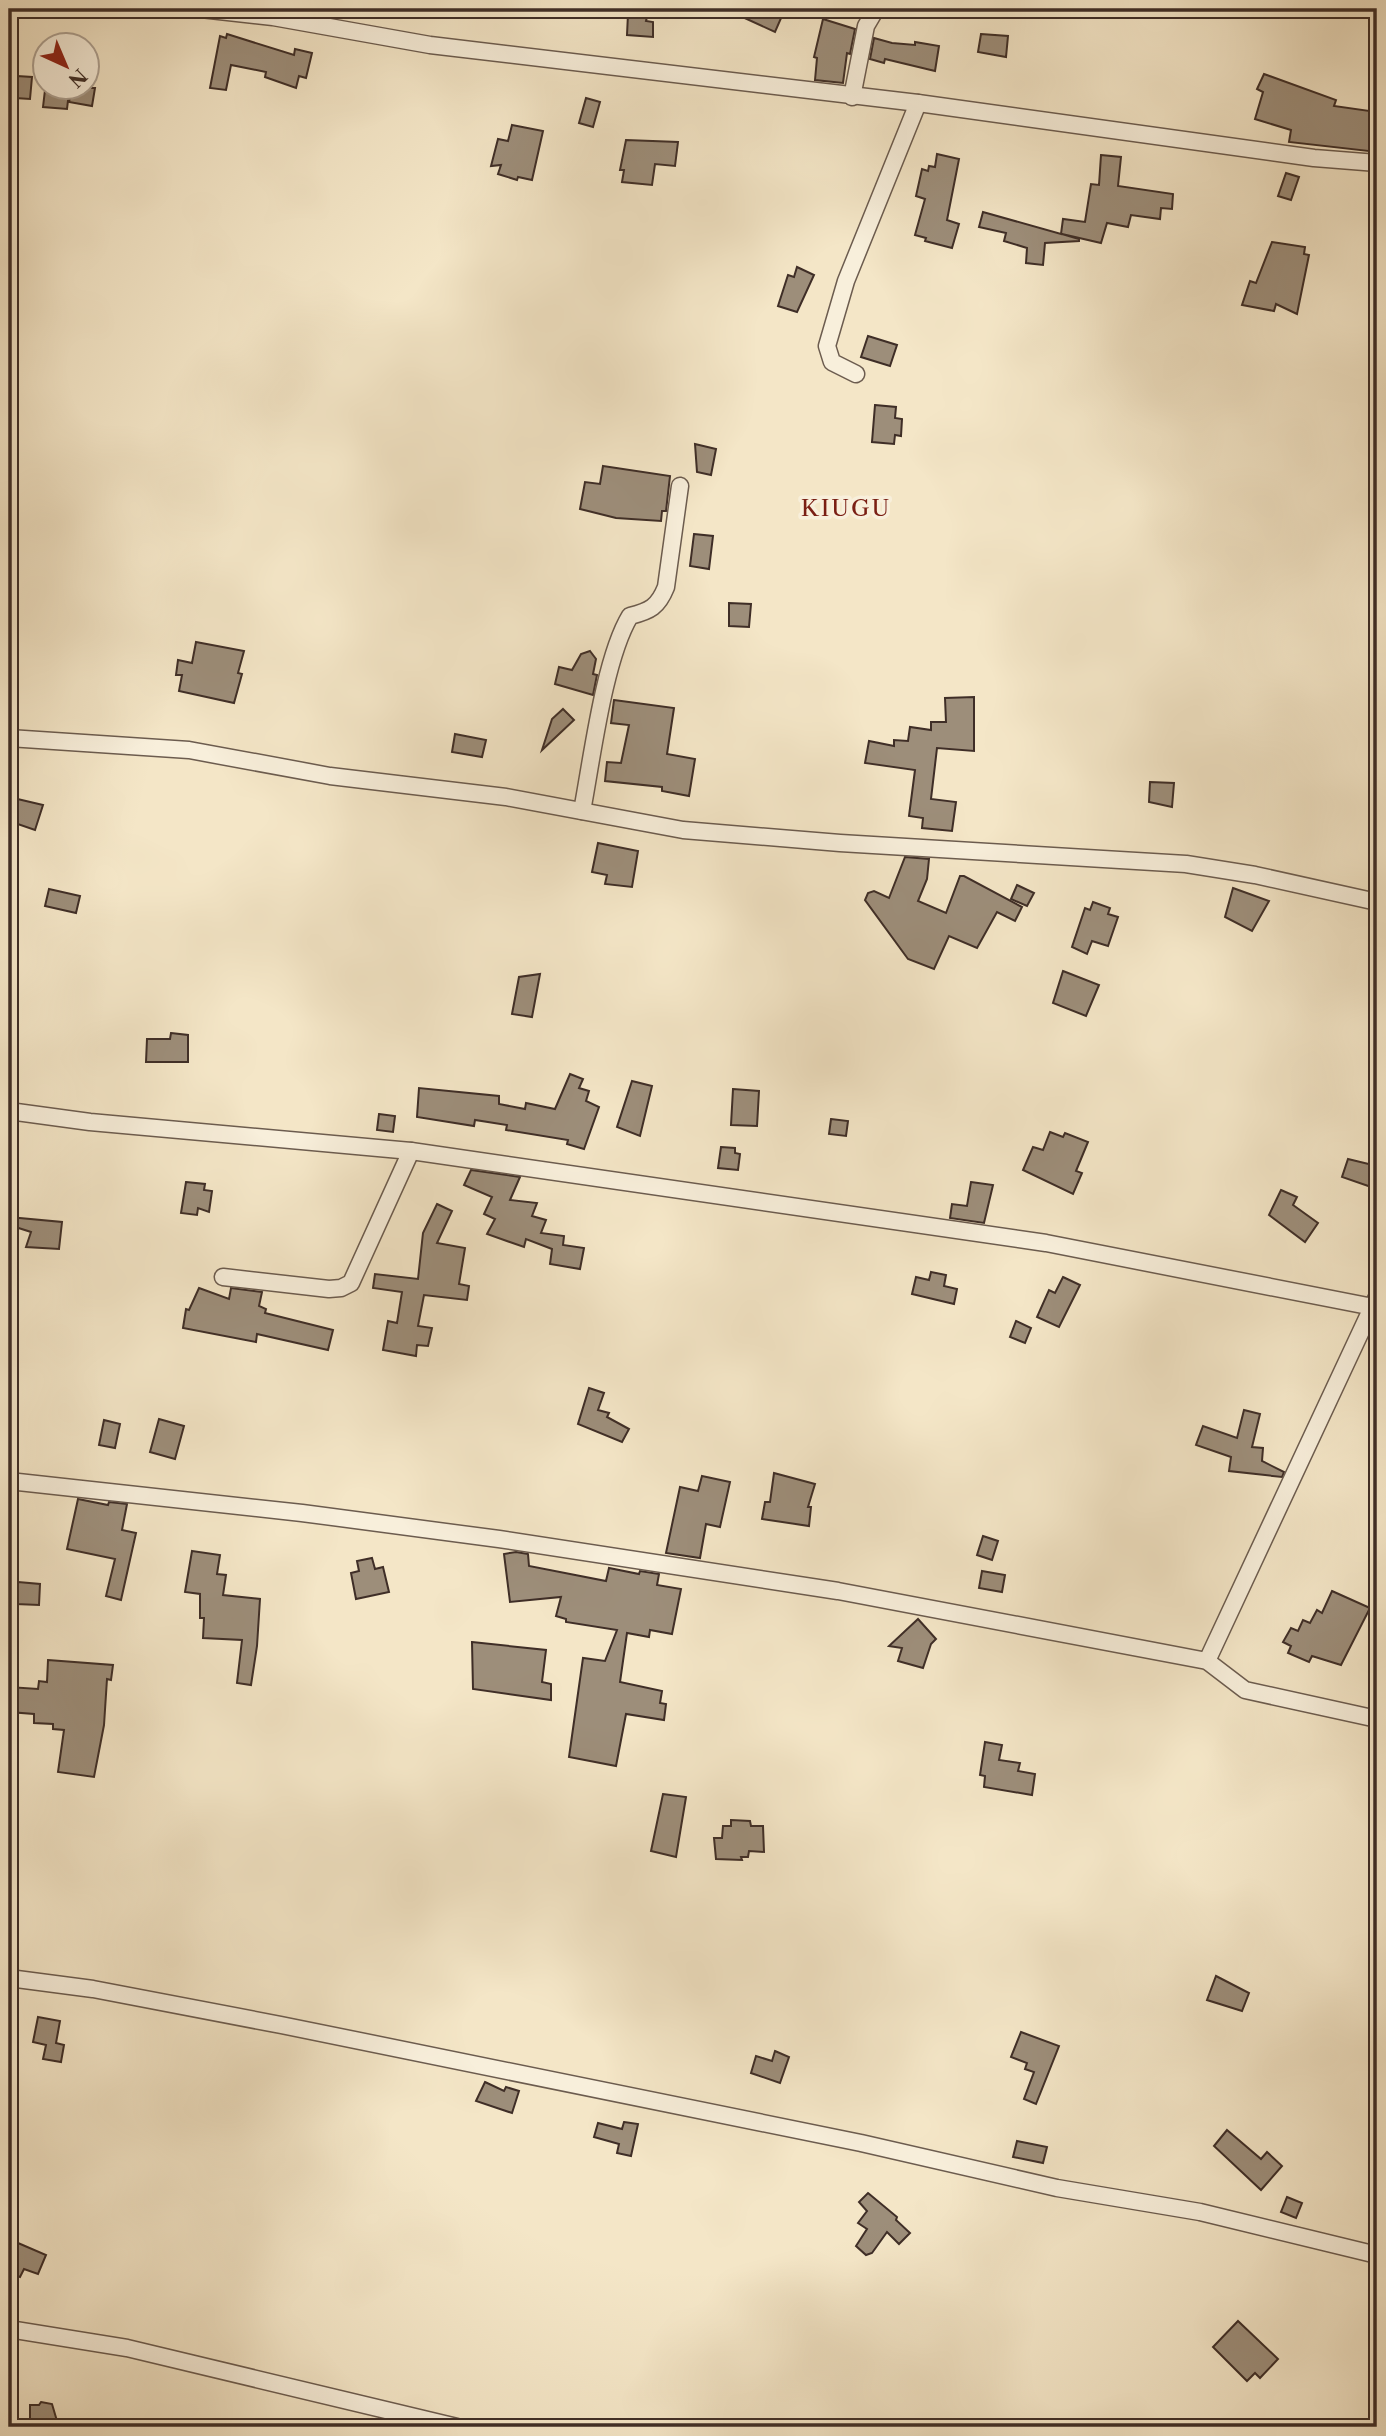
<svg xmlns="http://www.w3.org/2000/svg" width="1386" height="2436" font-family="'Libre Caslon Text',serif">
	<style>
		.building { fill: #9d8e7a; stroke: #3f2e27; stroke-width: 2 }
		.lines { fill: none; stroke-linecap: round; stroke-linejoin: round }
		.street-casing { stroke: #6c5c4f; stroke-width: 19 }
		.street { stroke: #f8efdb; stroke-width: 16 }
		.labels { text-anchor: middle; stroke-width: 7; stroke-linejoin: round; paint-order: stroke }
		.quarter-label { font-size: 23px; letter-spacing: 2px; fill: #7a1f14; stroke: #f8efdb }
	</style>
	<rect width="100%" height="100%" fill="#f4e6c7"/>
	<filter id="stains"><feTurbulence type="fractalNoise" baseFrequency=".00286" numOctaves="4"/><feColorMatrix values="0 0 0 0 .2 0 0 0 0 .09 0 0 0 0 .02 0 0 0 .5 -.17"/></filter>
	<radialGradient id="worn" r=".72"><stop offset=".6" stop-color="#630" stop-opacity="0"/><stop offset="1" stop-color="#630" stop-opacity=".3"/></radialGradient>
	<g class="building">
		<path d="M725 9H785L775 32Z"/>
		<path d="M628 14 647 17 646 21 653 22V37L627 35Z"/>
		<path d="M823 19 855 29 850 54 847 53 843 83 815 80 817 58 814 57Z"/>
		<path d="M227 34 294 55 295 49 312 53 306 78 299 76 296 88 265 77 266 72 231 65 226 90 210 88 220 36 226 38Z"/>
		<path d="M981 34 1008 36 1006 57 978 52Z"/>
		<path d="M874 38 892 43 915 45V42L939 46 935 71 885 59 884 63 870 59Z"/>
		<path d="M1264 74 1336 100 1334 106 1377 112V152L1289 142 1291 130 1255 119 1263 92 1257 89Z"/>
		<path d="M17 76 32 77 30 99 15 98Z"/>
		<path d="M72 88H95L92 106 69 102Z"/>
		<path d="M45 90 69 92 67 109 43 107Z"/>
		<path d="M586 98 600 102 593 127 579 123Z"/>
		<path d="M512 125 543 131 532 180 518 177 517 180 498 174 501 165 491 166 498 139 508 141Z"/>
		<path d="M626 140 678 142 675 166 655 164 652 185 622 182 624 170H620Z"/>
		<path d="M937 154 959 159 947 220 959 224 952 248 925 241 926 238 915 235 925 199 916 196 922 169 928 171 929 166 935 167Z"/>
		<path d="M1101 155 1121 157 1118 186 1173 194 1172 209 1161 208 1160 219 1131 215 1128 227 1107 223 1101 243 1062 234 1079 239V241L1045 243 1043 265 1026 263 1027 248 1004 241 1006 233 979 227 983 212 1061 234 1063 219 1085 222 1091 184 1099 185Z"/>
		<path d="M1286 173 1299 177 1291 200 1278 196Z"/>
		<path d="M1272 242 1305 247 1304 254 1309 255 1297 314 1276 304 1274 311 1242 305 1250 281 1256 283Z"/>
		<path d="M797 267 814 275 797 312 778 306 788 275 794 277Z"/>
		<path d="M868 336 897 345 890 366 861 357Z"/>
		<path d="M875 405 896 407 895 418 902 419 901 436 895 435 894 444 872 442Z"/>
		<path d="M695 444 716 449 711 475 697 472Z"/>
		<path d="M603 466 670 476 666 511H662L661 521 616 518 580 509 585 482 600 484Z"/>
		<path d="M694 534 713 536 709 569 690 566Z"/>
		<path d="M729 603 751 604 749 627 729 626Z"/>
		<path d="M196 642 244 651 238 673 242 674 234 703 179 691 182 675H176L178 660 192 663Z"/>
		<path d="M590 651 596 659 593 674 597 675 593 695 555 684 559 667 572 670 581 654Z"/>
		<path d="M974 697V751L937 748 931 799 956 802 952 831 922 828 923 818 909 816 915 770 865 763 869 741 894 746V740L908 741 910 727 931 730V722H946L945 698Z"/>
		<path d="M614 700 674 708 667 754 695 759 689 796 662 791V787L605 781 607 762 621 763 629 725 611 723Z"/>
		<path d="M563 709 574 720 542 750 552 719Z"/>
		<path d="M455 734 486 740 482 757 452 752Z"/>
		<path d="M1150 782 1174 783 1172 807 1149 802Z"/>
		<path d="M9 797 43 805 35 830 9 821Z"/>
		<path d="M598 843 638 851 632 887 605 884 607 875 592 872Z"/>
		<path d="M905 857 929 859 927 879 918 901 946 913 960 876H964L1022 907 1015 921 997 912 977 948 949 936 934 969 908 959 865 900 868 893 874 891 889 898Z"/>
		<path d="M1017 885 1034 893 1027 906 1011 899Z"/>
		<path d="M1233 888 1269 901 1252 931 1225 917Z"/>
		<path d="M49 889 80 896 76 913 45 906Z"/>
		<path d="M1093 902 1110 908 1108 914 1118 917 1108 946 1092 941 1087 954 1072 947 1085 908 1090 910Z"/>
		<path d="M1063 971 1099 985 1086 1016 1053 1003Z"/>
		<path d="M540 974 532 1017 512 1014 519 977Z"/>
		<path d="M171 1033 188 1035V1062H146L147 1039H170Z"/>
		<path d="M570 1074 583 1079 579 1088 589 1091 586 1101 599 1107 584 1149 567 1144 568 1140 506 1130 507 1125 475 1120 474 1126 417 1117 419 1088 499 1096V1104L525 1109 526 1103 555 1109Z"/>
		<path d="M632 1081 652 1086 640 1136 617 1127Z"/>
		<path d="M733 1089 759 1091 757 1126 731 1125Z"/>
		<path d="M379 1114 395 1116 393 1132 377 1130Z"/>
		<path d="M831 1119 848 1121 846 1136 829 1134Z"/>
		<path d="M1050 1132 1063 1137 1065 1133 1088 1142 1076 1171 1082 1173 1073 1194 1023 1170 1033 1147 1043 1150Z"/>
		<path d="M721 1147 735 1148V1153L740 1154 738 1170 718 1168Z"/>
		<path d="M1348 1159 1377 1166V1189L1342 1177Z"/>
		<path d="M471 1170 520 1177 510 1200 537 1203 532 1216 546 1220 541 1233 564 1236 563 1245 584 1248 580 1269 550 1264 552 1249 526 1239 524 1247 487 1234 495 1219 484 1214 492 1197 464 1185Z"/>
		<path d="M186 1182 205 1184 204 1190 212 1191 209 1212 198 1208 197 1215 181 1213Z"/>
		<path d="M971 1182 993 1185 984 1223 950 1218 952 1204 967 1206Z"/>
		<path d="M1281 1190 1297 1197 1293 1205 1318 1223 1305 1242 1269 1215Z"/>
		<path d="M437 1204 452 1211 437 1243 465 1248 459 1284 469 1286 467 1300 424 1295 418 1326 432 1328 428 1346 417 1345 416 1356 383 1350 388 1321 397 1323 402 1292 373 1288 375 1274 418 1279 423 1233Z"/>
		<path d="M9 1217 62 1222 59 1249 26 1247 31 1232 9 1225Z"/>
		<path d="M931 1272 946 1275 944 1286 957 1289 954 1304 912 1294 916 1277 929 1280Z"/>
		<path d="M1063 1277 1080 1285 1059 1327 1037 1317 1049 1290 1055 1293Z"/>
		<path d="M199 1288 229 1299 231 1288 262 1292 259 1306 266 1309 265 1313 333 1330 328 1350 257 1334 256 1342 183 1328 186 1309 189 1310Z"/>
		<path d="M1016 1321 1031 1328 1025 1343 1010 1337Z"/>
		<path d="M589 1388 604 1393 598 1410 609 1413 607 1417 629 1429 622 1442 578 1424Z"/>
		<path d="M1244 1410 1260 1414 1252 1447 1263 1448 1262 1461 1284 1472 1282 1477 1229 1471 1231 1457 1196 1445 1203 1426 1237 1438Z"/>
		<path d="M159 1419 184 1426 175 1459 150 1452Z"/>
		<path d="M104 1420 120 1424 115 1448 99 1445Z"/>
		<path d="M774 1473 815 1484 808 1507H811L809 1526 762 1519 765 1502H770Z"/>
		<path d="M702 1476 730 1482 720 1527 706 1524 700 1558 666 1553 680 1487 698 1491Z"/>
		<path d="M78 1499 108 1505 109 1502 127 1504 122 1530 136 1533 121 1600 106 1596 115 1559 67 1549Z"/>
		<path d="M983 1536 998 1541 992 1560 977 1555Z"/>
		<path d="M192 1551 220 1555 217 1574 226 1575 223 1595 260 1599 257 1646 251 1685 237 1683 242 1640 203 1638 204 1618H200V1594L185 1592Z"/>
		<path d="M516 1552 528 1554 529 1566 606 1581 609 1568 639 1574 640 1571 659 1574 657 1585 681 1589 672 1634 650 1630 649 1637 627 1633 620 1682 662 1691 660 1703 666 1704 664 1720 626 1714 616 1766 569 1757 583 1658 605 1661 617 1630 566 1622V1619L556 1616 561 1597 510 1602 504 1554Z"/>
		<path d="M372 1558 375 1569 383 1567 389 1592 356 1599 351 1573 359 1571 357 1561Z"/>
		<path d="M982 1571 1005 1575 1002 1592 979 1588Z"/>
		<path d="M18 1582 40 1584 39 1605 16 1604Z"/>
		<path d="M1332 1591 1370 1608 1341 1665 1312 1656 1309 1662 1288 1653 1291 1646 1283 1642 1291 1628 1298 1631 1303 1620 1310 1623 1317 1610 1322 1613Z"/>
		<path d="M918 1619 936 1639 931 1644 923 1668 898 1661 902 1648 889 1646Z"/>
		<path d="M472 1642 546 1650 542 1682 551 1684V1700L473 1689Z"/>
		<path d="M48 1660 113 1665 111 1680 107 1679 104 1725 94 1777 58 1772 64 1730 53 1729V1724L34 1723V1714L9 1712V1687L38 1689 39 1681 47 1682Z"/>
		<path d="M985 1742 1002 1745 999 1760 1020 1763 1018 1771 1035 1774 1032 1795 984 1787 985 1776 980 1775Z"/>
		<path d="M663 1794 686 1797 676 1857 651 1851Z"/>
		<path d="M731 1820 750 1821 751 1826H763L764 1852 749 1851 748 1857H741L742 1860 716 1859 714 1838H722L723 1826H731Z"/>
		<path d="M1216 1976 1249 1993 1242 2011 1207 2000Z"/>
		<path d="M38 2017 60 2021 56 2043 64 2045 61 2062 43 2059 46 2045 33 2042Z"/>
		<path d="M1021 2032 1059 2046 1036 2104 1024 2099 1034 2072 1025 2069 1027 2063 1011 2057Z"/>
		<path d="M775 2051 789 2057 780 2083 751 2073 756 2056 772 2061Z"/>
		<path d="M485 2082 504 2091 506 2087 519 2091 512 2113 476 2101Z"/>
		<path d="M624 2122 638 2124 631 2156 617 2153 619 2144 594 2137 598 2123 622 2129Z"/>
		<path d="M1227 2130 1261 2159 1267 2152 1282 2166 1261 2190 1214 2146Z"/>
		<path d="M1017 2141 1047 2147 1043 2163 1013 2157Z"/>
		<path d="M868 2193 897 2217 896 2220 910 2233 899 2244 887 2232 872 2253 866 2255 856 2246 867 2229 858 2223 867 2211 859 2202Z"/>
		<path d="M1287 2197 1302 2203 1296 2218 1281 2212Z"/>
		<path d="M18 2243 46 2255 38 2274 24 2269 20 2277 9 2273Z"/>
		<path d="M1238 2321 1278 2359 1260 2378 1255 2373 1247 2381 1213 2347Z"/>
		<path d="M41 2402 52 2404 57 2421 30 2420V2405H39Z"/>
	</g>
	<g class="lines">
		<g class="street-casing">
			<g id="street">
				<path d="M201 9 273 17 430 45 918 103 1314 158 1377 163"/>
				<path d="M852 97 866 26 876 9"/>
				<path d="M856 374 832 362 827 346 846 281 918 103"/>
				<path d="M9 738 189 750 330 776 506 797 683 830 840 843 1186 864 1255 875 1377 902"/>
				<path d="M582 811C592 759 604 659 630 616 650 611 658 607 666 587L680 486"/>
				<path d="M9 1111 90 1122 411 1151 1046 1243 1373 1307"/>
				<path d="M223 1277 329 1289 341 1288 351 1283 411 1151"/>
				<path d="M9 1481 302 1513 499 1539 838 1591 1207 1661 1245 1690 1377 1719"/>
				<path d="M1207 1661 1377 1297"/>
				<path d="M9 1978 93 1989 281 2025 861 2143 1057 2188 1200 2212 1377 2255"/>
				<path d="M9 2329 127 2348 457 2427"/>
			</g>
		</g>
		<use href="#street" class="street"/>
	</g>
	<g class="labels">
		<g class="quarter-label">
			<text x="846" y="516">KIUGU</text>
		</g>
	</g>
	<rect width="1386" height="2436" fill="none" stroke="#f4e6c7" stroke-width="35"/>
	<rect x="10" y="10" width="1365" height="2415" fill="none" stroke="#3f2e27" stroke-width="3.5"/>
	<rect x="18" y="18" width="1351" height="2401" fill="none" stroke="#3f2e27" stroke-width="2"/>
	<g transform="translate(66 66) rotate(136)"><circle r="33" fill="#f8efdb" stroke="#aea293" stroke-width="2"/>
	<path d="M0-5L12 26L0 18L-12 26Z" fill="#8f2418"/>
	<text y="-10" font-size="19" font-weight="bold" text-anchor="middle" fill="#3f2e27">N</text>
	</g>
	<rect width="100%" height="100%" filter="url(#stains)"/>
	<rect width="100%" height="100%" fill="url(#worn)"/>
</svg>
